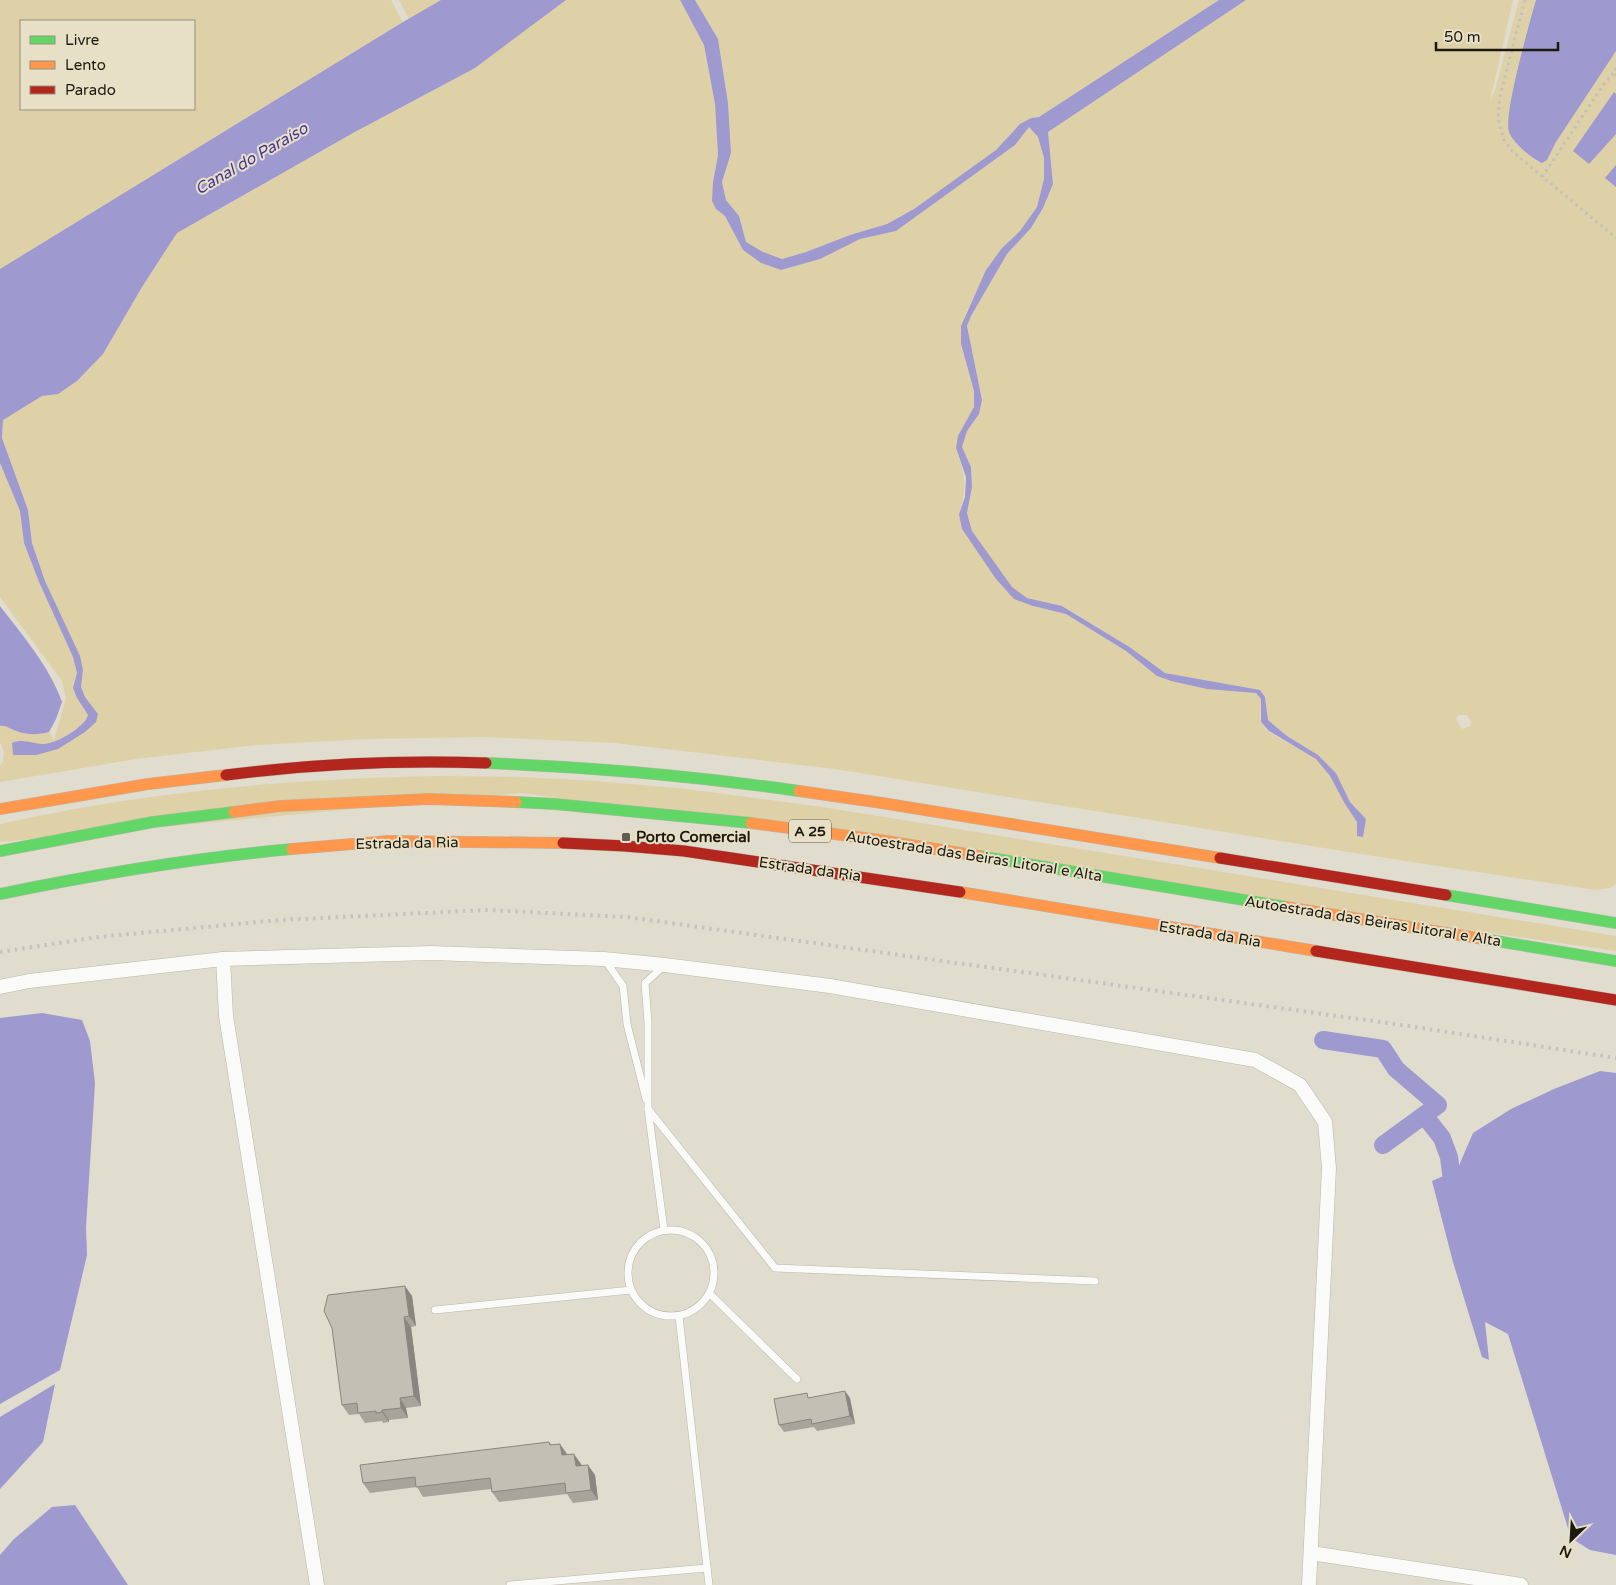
<svg xmlns="http://www.w3.org/2000/svg" width="1616" height="1585" font-family="'Varela Round',sans-serif">
	<style>
		.green { fill: #ded1a7; fill-rule: evenodd }
		.water { fill: #9e99ce }
		.lines { fill: none; stroke-linecap: round; stroke-linejoin: round }
		.canal { stroke: #9e99ce; stroke-width: 18 }
		.lane-casing { stroke: #bab7ac; stroke-width: 8 }
		.street-casing { stroke: #bab7ac; stroke-width: 15 }
		.fast-casing { stroke: #bab7ac; stroke-width: 12 }
		.slow-casing { stroke: #bab7ac; stroke-width: 12 }
		.jam-casing { stroke: #bab7ac; stroke-width: 12 }
		.path { stroke: #c2c0bc; stroke-width: 3; stroke-dasharray: 2.5 4; stroke-linecap: butt }
		.lane { stroke: #fafaf8; stroke-width: 7 }
		.street { stroke: #fafaf8; stroke-width: 14 }
		.fast { stroke: #63d668; stroke-width: 11 }
		.slow { stroke: #ff974d; stroke-width: 11 }
		.jam { stroke: #b3261e; stroke-width: 11 }
		.rail { stroke: #c5c3c0; stroke-width: 4; stroke-dasharray: 2.5 5; stroke-linecap: butt }
		.wall { fill: #a8a49b }
		.shaded-wall { fill: #88867e }
		.building { fill: #c3bfb4; stroke: #88867e }
		.poi-dot { fill: #615d52; stroke: #e8e0c6; stroke-width: 2 }
		.labels { text-anchor: middle; stroke-width: 4; stroke-linejoin: round; paint-order: stroke }
		.shield { fill: #e8e0c6; stroke: #595546; stroke-width: 1 }
		.shield-label { font-size: 14px; font-weight: bold; fill: #1c190f }
		.poi-label { font-size: 15px; font-weight: bold; fill: #1c190f; stroke: #e8e0c6; text-anchor: start }
		.street-label { font-size: 15px; fill: #1c190f; stroke: #e8e0c6 }
		.water-label { font-size: 16px; font-style: italic; fill: #453696; stroke: #e8e0c6 }
	</style>
	<rect width="100%" height="100%" fill="#e0dcce"/>
	<g class="green">
		<path d="M0 0H391L403 22 0 269ZM21 21H194V109H21Z"/>
		<path d="M399 0H441L409 19Z"/>
		<path d="M566 0H680L704 45 715 104 718 155 713 182 716 209 725 216 743 250 761 263 781 270 820 259 860 239 896 231 1014 145 1029 127 1038 137 1044 158V179L1037 207 1020 231 1002 248 986 270 978 290 966 312 961 344 974 391V407L956 448C965 477 968 484 959 514L996 579 1033 606 1066 614 1126 651 1157 676 1171 681 1256 693 1261 699C1261 705 1259 716 1261 722 1266 737 1306 748 1318 761 1334 778 1343 802 1357 822L1366 819 1350 802 1336 773 1318 755 1287 736 1268 720 1265 697 1260 690 1165 673 1131 648 1063 606 1027 598 1011 587 972 531 967 513 972 487 971 467 962 447 967 431 979 414 982 400 967 326 971 316 1007 254 1031 228 1043 208 1053 184 1048 132 1246 0H1513L1490 101 1495 90 1519 0H1536C1529 20 1503 117 1509 133 1514 145 1530 155 1539 163L1547 160 1556 142 1616 51V884L1610 888 1595 890 1380 857 835 769 615 743 485 737 364 739 257 745 136 759 0 782V765L3 762 4 752 0 742V726C6 725 10 729 16 731 27 735 38 735 49 732L54 740 66 698 62 681 0 597V463L20 511 24 543 39 582 73 657 77 673 73 688 77 698 88 715C85 727 56 744 43 744 33 745 23 738 12 743L13 755 58 749 98 714 85 697 81 687 83 670 45 581 32 543 28 510 2 438 3 419 42 396 58 394 77 381 103 354 142 287 177 233 353 133 475 68ZM1459 715H1467L1471 722 1470 726 1462 729 1456 719Z"/>
		<path d="M695 0H1219L1039 117 1031 118 1020 124 996 150 914 209 887 224 850 235 806 252 782 259 763 252 746 242 739 216 726 200 722 182 731 153 728 103 718 39Z"/>
		<path d="M438 776 523 777 596 781 687 789 822 807 1616 936V951L522 793 0 842V824C147 791 288 779 438 776Z"/>
	</g>
	<g class="water">
		<path d="M441 0H566L475 68 353 133 177 233 142 287 103 354 77 381 58 394 42 396 3 420 2 438 28 510 32 543 45 581 80 656 83 670 81 687 85 697 98 714 96 722 85 732 58 749 36 755H13L12 743C23 738 33 744 43 744 56 744 85 727 88 715L77 698 73 688 77 673 73 657 39 582 24 543 20 511 0 463V269L403 22Z"/>
		<path d="M680 0H695L718 39 728 103 731 153 722 182 726 200 739 216 746 242 763 252 782 259 806 252 850 235 887 224 914 209 996 150 1020 124 1031 118 1039 117 1219 0H1246L1048 132 1053 184 1043 208 1031 228 1007 254 971 316 967 326 982 400 979 414 967 431 962 447 971 467 972 487 967 513 972 531 1012 587 1027 598 1062 606 1131 648 1165 673 1260 690 1265 697 1268 720 1287 736 1318 755 1336 773 1350 802 1366 819 1363 837 1357 836V822L1345 804 1330 776 1316 759 1269 731 1261 722V699L1256 693 1207 689 1171 681 1157 676 1126 651 1066 614 1033 606 1014 599 996 579 962 529 959 514 965 497 966 477 956 448 958 436 974 407V391L961 344V326L986 270 1002 248 1020 231 1037 207 1044 179V158L1038 137 1029 127 1015 145 896 231 860 239 820 259 781 270 761 263 743 250 725 216 716 209 712 201 713 182 718 155 715 104 704 45Z"/>
		<path d="M1536 0H1616V51L1556 142 1547 160 1542 163C1532 159 1512 142 1509 132 1503 116 1530 20 1536 0Z"/>
		<path d="M1614 92 1616 94V134L1589 164 1573 151Z"/>
		<path d="M1616 165V187L1605 178Z"/>
		<path d="M0 606C23 636 49 666 62 702L56 719 49 732C38 735 27 735 16 731 10 729 6 725 0 726Z"/>
		<path d="M42 1013 82 1020 90 1041 95 1083 86 1227 87 1255 60 1370 0 1404V1018Z"/>
		<path d="M1600 1071 1616 1073V1555L1590 1550 1571 1538 1508 1334 1485 1322 1489 1360 1482 1357 1453 1262 1432 1181 1457 1170 1473 1133 1511 1109 1554 1089Z"/>
		<path d="M55 1384 43 1442 0 1489V1417Z"/>
		<path d="M75 1505 128 1585H0V1555L14 1539 52 1507Z"/>
	</g>
	<g class="lines">
		<g class="canal">
			<path d="M1323 1040 1383 1049 1396 1069 1438 1105 1383 1145"/>
			<path d="M1424 1115 1442 1138 1449 1157 1454 1196"/>
		</g>
		<g class="lane-casing">
			<g id="lane">
				<path d="M605 960 623 986 627 1024 646 1099"/>
				<path d="M665 965 645 983 648 1022V1109L775 1268 1095 1281"/>
				<path d="M648 1109 664 1230"/>
				<circle cx="671" cy="1273" r="43"/>
				<path d="M710 1294 797 1379"/>
				<path d="M435 1310 631 1290"/>
				<path d="M679 1316 709 1585"/>
				<path d="M510 1585 707 1568"/>
			</g>
		</g>
		<g class="street-casing">
			<g id="street">
				<path d="M223 959 226 1016 317 1585"/>
				<path d="M0 987 29 981 223 959 431 953 604 959 665 965 830 986 1255 1060 1300 1085 1325 1122 1329 1168 1309 1585"/>
				<path d="M1311 1553 1521 1585"/>
			</g>
		</g>
		<g class="fast-casing">
			<g id="fast">
				<path d="M486 763C591 767 695 776 799 791"/>
				<path d="M516 802 555 804 751 823"/>
				<path d="M0 851 153 822 234 812"/>
				<path d="M979 856 1286 907"/>
				<path d="M0 894C97 874 194 858 292 849"/>
				<path d="M1446 895 1616 923"/>
				<path d="M1490 940 1616 961"/>
			</g>
		</g>
		<g class="slow-casing">
			<g id="slow">
				<path d="M799 791 882 803 1220 858"/>
				<path d="M0 809 148 784 226 775"/>
				<path d="M234 812 280 806 429 799 516 802"/>
				<path d="M751 823 880 840 979 856"/>
				<path d="M292 849 389 841 563 843"/>
				<path d="M960 892 1316 951"/>
				<path d="M1286 907 1490 940"/>
			</g>
		</g>
		<g class="jam-casing">
			<g id="jam">
				<path d="M226 775C312 764 400 760 486 763"/>
				<path d="M563 843 625 846 684 851 960 892"/>
				<path d="M1220 858 1446 895"/>
				<path d="M1316 951 1616 1000"/>
			</g>
		</g>
		<g class="path">
			<path d="M1525 0 1500 96 1498 118 1504 140 1513 152 1616 238"/>
			<path d="M1616 68 1614 72 1616 76"/>
			<path d="M1542 177 1602 87 1614 72"/>
		</g>
		<use href="#lane" class="lane"/>
		<use href="#street" class="street"/>
		<use href="#fast" class="fast"/>
		<use href="#slow" class="slow"/>
		<use href="#jam" class="jam"/>
		<path class="rail" d="M0 952 98 937 280 920 488 910 627 917 1409 1026 1616 1058"/>
	</g>
	<g class="wall">
		<path d="M412 1296 416 1326 411 1327 421 1406 406 1408 408 1418 389 1420V1422L383 1423 382 1421 365 1423 359 1414 349 1415 342 1405Z"/>
		<path d="M810 1398H850L855 1424 817 1431 814 1427 784 1432 779 1425Z"/>
		<path d="M549 1442 552 1445 581 1464 582 1466 595 1475 598 1500 573 1503 567 1494 499 1502 492 1492 491 1489 423 1497 417 1487 370 1493 363 1483Z"/>
	</g>
	<g class="shaded-wall">
		<path d="M405 1286 412 1296 416 1326 409 1316Z"/>
		<path d="M404 1317 411 1327 421 1406 414 1396Z"/>
		<path d="M845 1391 850 1398 855 1424 850 1416Z"/>
		<path d="M400 1398 406 1408 408 1418 401 1408Z"/>
		<path d="M382 1410 389 1420V1422L382 1412Z"/>
		<path d="M560 1444 567 1454 569 1465 562 1455Z"/>
		<path d="M574 1454 581 1464 583 1476 576 1466Z"/>
		<path d="M588 1465 595 1475 598 1500 591 1490Z"/>
	</g>
	<g class="building">
		<path d="M405 1286 409 1316 404 1317 414 1396 400 1398 401 1408 382 1410V1412L376 1413V1411L358 1413 357 1403 342 1405 332 1328 324 1311 328 1295Z"/>
		<path d="M845 1391 850 1416 812 1424 811 1419 779 1425 774 1399 807 1393 808 1398Z"/>
		<path d="M549 1442 550 1445 560 1444 562 1455 574 1454 576 1466 588 1465 591 1490 566 1493 565 1483 492 1492 490 1478 416 1487 415 1477 363 1483 360 1465Z"/>
	</g>
	<rect class="poi-dot" x="621" y="832" width="10" height="10" rx="2.5"/>
	<g class="labels">
		<rect class="shield" x="789" y="819.5" width="42" height="23" rx="4"/>
		<g class="shield-label">
			<text x="810" y="836">A 25</text>
		</g>
		<g class="poi-label">
			<text x="636" y="842">Porto Comercial</text>
		</g>
		<g class="street-label">
			<text transform="translate(407 843) rotate(-1)" y="5">Estrada da Ria</text>
			<text transform="translate(974 856) rotate(9)" y="5">Autoestrada das Beiras Litoral e Alta</text>
			<text transform="translate(810 869) rotate(8)" y="5">Estrada da Ria</text>
			<text transform="translate(1373 921) rotate(9)" y="5">Autoestrada das Beiras Litoral e Alta</text>
			<text transform="translate(1210 934) rotate(9)" y="5">Estrada da Ria</text>
		</g>
		<g class="water-label">
			<text transform="translate(251 158) rotate(-30)" y="6">Canal do Paraíso</text>
		</g>
	</g>
	<rect x="20" y="20" width="175" height="90" fill="#e8e0c6" stroke="#96907d"/>
	<rect x="30" y="36" width="25" height="8" fill="#63d668" stroke="#96907d"/>
	<text x="65" y="45" font-size="15" fill="#1c190f">Livre</text>
	<rect x="30" y="61" width="25" height="8" fill="#ff974d" stroke="#96907d"/>
	<text x="65" y="70" font-size="15" fill="#1c190f">Lento</text>
	<rect x="30" y="86" width="25" height="8" fill="#b3261e" stroke="#96907d"/>
	<text x="65" y="95" font-size="15" fill="#1c190f">Parado</text>
	<g transform="translate(1571 1540) rotate(205)" stroke="#e8e0c6" stroke-width="4" paint-order="stroke">
	<path d="M0-4L9 19L0 12L-9 19Z" fill="#1c190f"/>
	<text y="-8" font-size="14" font-weight="bold" text-anchor="middle" fill="#1c190f">N</text>
	</g>
	<path d="M1436 42v8h122v-8" fill="none" stroke="#1c190f" stroke-width="2.5"/>
	<text x="1444" y="42" font-size="15" fill="#1c190f" stroke="#e8e0c6" stroke-width="4" paint-order="stroke">50 m</text>
</svg>
